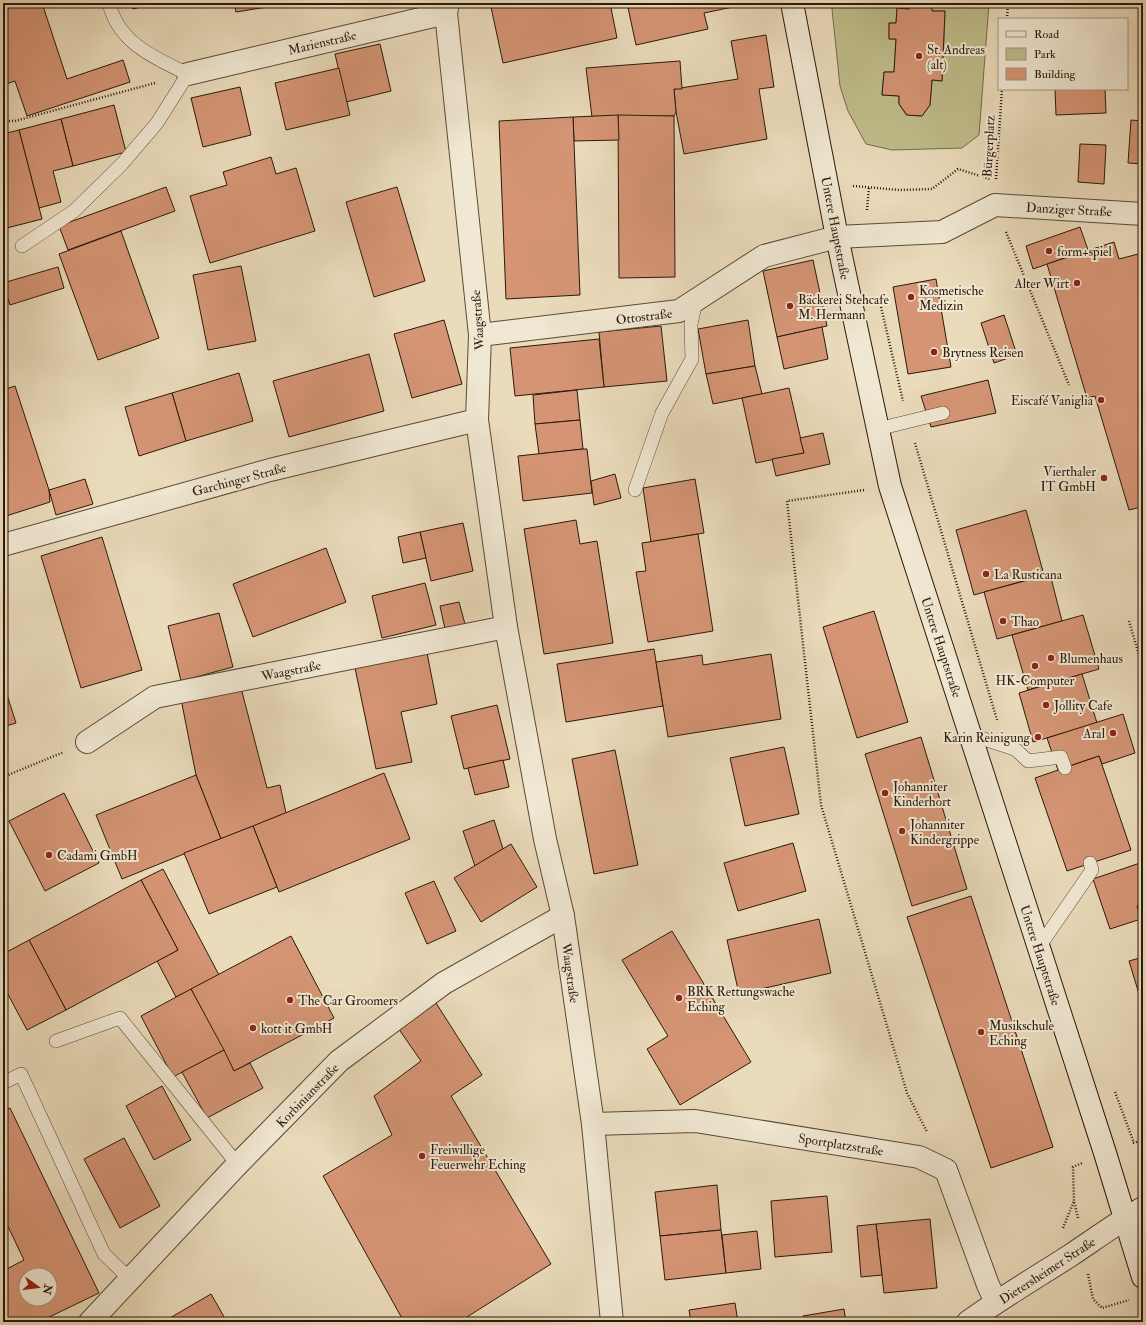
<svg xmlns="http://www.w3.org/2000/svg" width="1146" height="1325" font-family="'IM FELL Double Pica',serif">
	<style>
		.green { fill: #bfbd8b; stroke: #756b4b }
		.building { fill: #d59575; stroke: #2b190b; fill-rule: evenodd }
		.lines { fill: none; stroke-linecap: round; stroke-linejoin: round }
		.service-casing { stroke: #5b4a37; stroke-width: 14 }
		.minor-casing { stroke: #5b4a37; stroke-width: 24 }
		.tertiary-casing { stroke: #5b4a37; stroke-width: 24 }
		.secondary-casing { stroke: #2b190b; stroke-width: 24 }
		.path { stroke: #2b190b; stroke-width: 2.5; stroke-dasharray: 1 2; stroke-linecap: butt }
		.service { stroke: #f1e8d3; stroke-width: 13 }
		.minor { stroke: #f1e8d3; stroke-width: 22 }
		.tertiary { stroke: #f1e8d3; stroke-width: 22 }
		.secondary { stroke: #f1e8d3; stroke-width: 22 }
		.poi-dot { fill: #8f2418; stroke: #f1e8d3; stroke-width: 1.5 }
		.labels { text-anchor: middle; stroke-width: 4; stroke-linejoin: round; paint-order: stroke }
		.street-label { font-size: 13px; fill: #2b190b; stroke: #f1e8d3 }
		.poi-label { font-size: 13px; fill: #2b190b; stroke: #f1e8d3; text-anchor: start }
	</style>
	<rect width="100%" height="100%" fill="#eadbbb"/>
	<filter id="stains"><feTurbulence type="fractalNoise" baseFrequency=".005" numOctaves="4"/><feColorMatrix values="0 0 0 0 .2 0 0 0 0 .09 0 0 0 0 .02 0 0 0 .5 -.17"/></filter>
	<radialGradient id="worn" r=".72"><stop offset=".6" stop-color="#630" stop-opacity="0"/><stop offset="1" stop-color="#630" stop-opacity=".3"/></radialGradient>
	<path class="green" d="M833 3H909V9L897 8 896 23H889V39H896L894 72H884L882 95 899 96V104L906 115 922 116 930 105 932 80 942 81 945 11H932V3H989L979 135 962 148 892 150 866 144 848 111 840 86 832 9Z"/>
	<g class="building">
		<path d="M3 3H42L67 79 123 60 130 82 27 116 15 81 3 85Z"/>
		<path d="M131 3H158L133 9Z"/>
		<path d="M234 3H285L286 4 236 12Z"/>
		<path d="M510 3H610L617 38 503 63 491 7Z"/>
		<path d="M627 3H752L704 13 708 29 636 45Z"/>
		<path d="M909 3H932V11H945L942 81 932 80 930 105 922 116 907 115 899 104V96L882 95 884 72H894L896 39H889V23H896L897 8 909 9Z"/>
		<path d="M766 35 774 87 759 89 767 139 684 154 676 112 674 89 738 79 731 41Z"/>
		<path d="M380 44 391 91 346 102 335 54Z"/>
		<path d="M680 61 682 89H674L676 112 674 116 592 117 586 68Z"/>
		<path d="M339 68 350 115 286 130 275 83Z"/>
		<path d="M240 87 251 135 203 147 191 98Z"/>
		<path d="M1055 89H1105L1106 113 1056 115Z"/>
		<path d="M114 105 126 152 73 166 61 119Z"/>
		<path d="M618 115 674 116 675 277 619 278Z"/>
		<path d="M618 115 619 140 574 141 573 117Z"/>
		<path d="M573 117 580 295 506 299 499 121Z"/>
		<path d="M61 119 73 166 53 171 61 202 39 208 19 130Z"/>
		<path d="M1131 120 1143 121V164L1128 163Z"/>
		<path d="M19 130 42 219 3 229V134Z"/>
		<path d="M1080 144 1106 145 1104 184 1078 182Z"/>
		<path d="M271 157 276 174 296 168 315 231 210 263 190 196 227 185 223 172Z"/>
		<path d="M166 187 175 211 68 250 59 226Z"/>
		<path d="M397 187 425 281 374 297 346 202Z"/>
		<path d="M1080 227 1088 250 1033 269 1026 246Z"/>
		<path d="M121 231 159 338 98 360 59 254Z"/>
		<path d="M1114 242 1119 259 1142 253 1143 256V515L1141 507 1129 510 1095 396 1087 398 1047 264Z"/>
		<path d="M813 260 827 326 777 337 763 271Z"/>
		<path d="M241 266 256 341 208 350 193 275Z"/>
		<path d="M58 267 64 288 10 305 3 283Z"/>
		<path d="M936 279 951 367 908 374 893 287Z"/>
		<path d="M1004 315 1017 355 994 363 981 323Z"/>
		<path d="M444 320 462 384 412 398 394 334Z"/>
		<path d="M748 320 755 366 706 374 698 329Z"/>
		<path d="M661 326 667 381 604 387 599 332Z"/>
		<path d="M822 327 828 359 784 369 777 337Z"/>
		<path d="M599 339 604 387 515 396 510 348Z"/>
		<path d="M369 354 384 411 289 437 273 381Z"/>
		<path d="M755 366 762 394 713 404 706 374Z"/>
		<path d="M239 373 253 421 186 441 172 393Z"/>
		<path d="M988 380 996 413 931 427 921 396Z"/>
		<path d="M15 386 49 490 50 502 3 517V390Z"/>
		<path d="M789 388 804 453 756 463 742 398Z"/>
		<path d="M577 390 580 420 535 424 533 395Z"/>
		<path d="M172 393 186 441 139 456 125 407Z"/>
		<path d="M580 420 583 449 539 454 535 424Z"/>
		<path d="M823 433 830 464 776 476 772 459 804 453 800 438Z"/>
		<path d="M583 449H587L592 493 523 501 518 456Z"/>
		<path d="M615 474 621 498 594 505 591 481Z"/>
		<path d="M85 479 93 504 56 515 49 490Z"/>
		<path d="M695 479 704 533 651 542 643 488Z"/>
		<path d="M1026 510 1044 575 974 595 956 530Z"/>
		<path d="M576 520 580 544 597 541 613 643 544 654 524 529Z"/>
		<path d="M463 523 473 571 431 581 420 532Z"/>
		<path d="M420 532 426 558 403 563 398 537Z"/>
		<path d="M698 534 713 631 648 642 636 572 646 571 642 543Z"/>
		<path d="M102 537 142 670 81 688 41 556Z"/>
		<path d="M326 548 346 602 253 637 233 584Z"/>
		<path d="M1050 574 1062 621 997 639 984 592Z"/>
		<path d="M425 583 436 625 382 638 372 596Z"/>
		<path d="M459 602 465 624 445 629 440 606Z"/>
		<path d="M874 611 908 722 857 738 823 627Z"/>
		<path d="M219 613 233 667 181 681 168 626Z"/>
		<path d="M1083 615 1099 669 1028 690 1012 635Z"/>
		<path d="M654 649 663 706 566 722 557 664Z"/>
		<path d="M427 653 437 704 401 712 412 762 376 769 355 668Z"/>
		<path d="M771 654 781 719 668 737 656 662 702 655 703 665Z"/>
		<path d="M1082 674 1097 723 1033 742 1019 693Z"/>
		<path d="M3 682 16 723 3 727Z"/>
		<path d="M240 684 267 788 280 785 286 813 221 839 196 775 181 699Z"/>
		<path d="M497 705 510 759 464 769 451 716Z"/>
		<path d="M1123 714 1135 753 1102 764 1099 756 1058 770 1047 738Z"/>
		<path d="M921 737 967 889 912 906 865 754Z"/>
		<path d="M784 747 799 814 745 826 730 758Z"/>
		<path d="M615 750 638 865 594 874 572 759Z"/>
		<path d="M1099 756 1131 850 1067 871 1035 778Z"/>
		<path d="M503 760 509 787 475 795 468 768Z"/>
		<path d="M384 773 410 839 279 892 253 826Z"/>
		<path d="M196 775 221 839 122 879 96 815Z"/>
		<path d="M64 793 99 863 45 891 9 821Z"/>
		<path d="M494 820 503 849 475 866 463 831Z"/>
		<path d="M253 826 277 887 209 914 184 853Z"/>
		<path d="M793 843 806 891 738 911 724 863Z"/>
		<path d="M511 844 537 887 481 922 454 878Z"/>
		<path d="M1143 862V904L1137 906 1141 919 1110 929 1093 879Z"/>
		<path d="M163 869 219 975 176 997 157 961 178 950 141 880Z"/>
		<path d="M141 880 178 950 66 1010 29 940Z"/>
		<path d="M434 881 456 931 427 944 405 893Z"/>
		<path d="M971 896 1053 1147 991 1168 907 917Z"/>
		<path d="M819 919 831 973 739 994 727 940Z"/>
		<path d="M672 931 751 1062 680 1105 647 1049 668 1036 622 960Z"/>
		<path d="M291 936 334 1018 234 1071 191 989Z"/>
		<path d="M29 940 66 1010 27 1030 3 985V954Z"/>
		<path d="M1143 957V1007L1129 961Z"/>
		<path d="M191 989 224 1050 173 1077 141 1016Z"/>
		<path d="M436 1003 482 1075 451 1096 551 1264 459 1322H404L323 1176 392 1135 374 1096 421 1061 398 1028Z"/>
		<path d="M224 1050 234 1071 250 1063 263 1088 207 1118 182 1072Z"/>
		<path d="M162 1086 191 1140 154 1160 126 1106Z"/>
		<path d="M10 1108 99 1293 39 1322H3V1271L24 1260 3 1216V1111ZM26 1275H50V1299H26Z"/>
		<path d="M124 1138 160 1206 120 1228 84 1159Z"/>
		<path d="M717 1185 721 1230 660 1236 655 1192Z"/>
		<path d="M827 1196 832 1252 775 1257 771 1201Z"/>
		<path d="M930 1219 937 1288 884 1293 876 1224Z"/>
		<path d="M876 1224 882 1275 861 1277 857 1226Z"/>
		<path d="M721 1230 726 1273 665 1280 660 1236Z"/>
		<path d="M757 1231 761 1269 726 1273 722 1235Z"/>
		<path d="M211 1294 227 1322H163Z"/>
		<path d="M735 1303 738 1322H691L689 1310Z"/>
		<path d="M844 1309 846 1322H804L803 1316Z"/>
	</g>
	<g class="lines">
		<g class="service-casing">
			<g id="service">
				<path d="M22 246 74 211 121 165 157 123 188 74C155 58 118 43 109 3"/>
				<path d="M878 429 943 413"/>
				<path d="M635 490 662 413 692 359 691 324 696 301"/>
				<path d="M971 735 1015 749 1028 761 1061 757 1065 768"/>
				<path d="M1039 947 1092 870 1090 863"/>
				<path d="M56 1041 120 1018 238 1165"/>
				<path d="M3 1083 21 1074 104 1254 130 1279"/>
			</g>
		</g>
		<g class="minor-casing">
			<g id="minor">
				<path d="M448 3 446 13 480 335 477 420 506 627 545 839 563 916 593 1124 612 1322"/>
				<path d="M188 74 446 13"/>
				<path d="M480 335 679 311 764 256 837 237 942 232 995 205 1143 214"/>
				<path d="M3 545 270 470 477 420"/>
				<path d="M87 742 155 697 506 627"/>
				<path d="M593 1124 695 1121 919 1157 946 1170 988 1285 996 1302"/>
				<path d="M90 1322 236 1166 339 1061 444 983 563 916"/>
			</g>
		</g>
		<g class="tertiary-casing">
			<path id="tertiary" d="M968 1322C1001 1298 1037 1277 1071 1255 1095 1239 1118 1222 1143 1208"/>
		</g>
		<g class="secondary-casing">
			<path id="secondary" d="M792 3 837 237 890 486 1105 1153 1143 1277"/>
		</g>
		<g class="path">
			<path d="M1007 19 1008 3"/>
			<path d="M3 121H15L155 83"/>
			<path d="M996 179 1002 89"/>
			<path d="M853 186 900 190 932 189 958 169 990 179"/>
			<path d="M867 210 869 187"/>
			<path d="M1006 232 1069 385"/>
			<path d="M881 307 903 401"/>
			<path d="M915 443 997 720"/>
			<path d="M864 490 787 501 821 805 907 1093 927 1132"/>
			<path d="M1129 621 1143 669"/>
			<path d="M3 777 64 752"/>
			<path d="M1115 1092 1134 1143"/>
			<path d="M1133 1143 1143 1140"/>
			<path d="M1078 1218 1074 1201 1073 1167 1082 1163"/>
			<path d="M1063 1228 1074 1201"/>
			<path d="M1088 1274 1093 1299 1102 1308 1129 1300"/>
			<path d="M937 1322 942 1318"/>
		</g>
		<use href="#service" class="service"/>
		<use href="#minor" class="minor"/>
		<use href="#tertiary" class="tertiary"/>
		<use href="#secondary" class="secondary"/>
	</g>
	<g class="poi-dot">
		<circle cx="919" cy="56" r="4"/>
		<circle cx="1049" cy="251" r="4"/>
		<circle cx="1077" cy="283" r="4"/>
		<circle cx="911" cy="297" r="4"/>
		<circle cx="790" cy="306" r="4"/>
		<circle cx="934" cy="352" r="4"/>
		<circle cx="1101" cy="400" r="4"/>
		<circle cx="1104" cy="478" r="4"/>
		<circle cx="986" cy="574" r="4"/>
		<circle cx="1003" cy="621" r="4"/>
		<circle cx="1051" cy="658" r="4"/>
		<circle cx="1035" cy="666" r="4"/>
		<circle cx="1046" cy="705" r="4"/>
		<circle cx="1113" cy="733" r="4"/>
		<circle cx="1038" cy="737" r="4"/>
		<circle cx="885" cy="793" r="4"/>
		<circle cx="902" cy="831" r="4"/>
		<circle cx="49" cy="855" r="4"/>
		<circle cx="679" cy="998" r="4"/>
		<circle cx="290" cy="1000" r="4"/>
		<circle cx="253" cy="1028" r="4"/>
		<circle cx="981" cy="1032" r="4"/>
		<circle cx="422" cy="1156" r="4"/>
	</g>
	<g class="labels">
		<g class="street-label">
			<text transform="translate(322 42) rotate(-13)" y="5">Marienstraße</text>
			<text transform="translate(988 146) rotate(-87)" y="5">Bürgerplatz</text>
			<text transform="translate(1069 209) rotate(3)" y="5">Danziger Straße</text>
			<text transform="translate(836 228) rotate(79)" y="5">Untere Hauptstraße</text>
			<text transform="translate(644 316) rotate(-7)" y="5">Ottostraße</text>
			<text transform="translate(477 320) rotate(-94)" y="5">Waagstraße</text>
			<text transform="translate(239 479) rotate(-15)" y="5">Garchinger Straße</text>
			<text transform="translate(942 647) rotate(72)" y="5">Untere Hauptstraße</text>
			<text transform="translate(291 670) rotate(-11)" y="5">Waagstraße</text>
			<text transform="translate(1041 955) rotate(72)" y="5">Untere Hauptstraße</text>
			<text transform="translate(571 973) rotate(82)" y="5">Waagstraße</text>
			<text transform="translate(307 1095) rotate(-46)" y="5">Korbinianstraße</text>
			<text transform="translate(841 1144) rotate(9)" y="5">Sportplatzstraße</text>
			<text transform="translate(1047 1270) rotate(-33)" y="5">Dietersheimer Straße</text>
		</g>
		<g class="poi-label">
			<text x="927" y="54">St. Andreas<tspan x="927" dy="15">(alt)</tspan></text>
			<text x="1057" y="256">form+spiel</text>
			<text x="1069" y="288" text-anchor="end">Alter Wirt</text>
			<text x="919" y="295">Kosmetische<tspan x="919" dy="15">Medizin</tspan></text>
			<text x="798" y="304">Bäckerei Stehcafe<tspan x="798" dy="15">M. Hermann</tspan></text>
			<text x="942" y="357">Brytness Reisen</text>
			<text x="1093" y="405" text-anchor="end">Eiscafé Vaniglia</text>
			<text x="1096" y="476" text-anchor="end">Vierthaler<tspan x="1096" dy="15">IT GmbH</tspan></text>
			<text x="994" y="579">La Rusticana</text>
			<text x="1011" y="626">Thao</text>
			<text x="1059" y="663">Blumenhaus</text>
			<text x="1035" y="685" text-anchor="middle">HK-Computer</text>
			<text x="1054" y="710">Jollity Cafe</text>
			<text x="1105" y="738" text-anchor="end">Aral</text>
			<text x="1030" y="742" text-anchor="end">Karin Reinigung</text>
			<text x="893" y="791">Johanniter<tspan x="893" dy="15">Kinderhort</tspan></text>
			<text x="910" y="829">Johanniter<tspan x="910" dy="15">Kindergrippe</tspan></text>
			<text x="57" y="860">Cadami GmbH</text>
			<text x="687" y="996">BRK Rettungswache<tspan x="687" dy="15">Eching</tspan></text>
			<text x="298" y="1005">The Car Groomers</text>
			<text x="989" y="1030">Musikschule<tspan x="989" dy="15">Eching</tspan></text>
			<text x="261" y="1033">kott it GmbH</text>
			<text x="430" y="1154">Freiwillige<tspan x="430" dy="15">Feuerwehr Eching</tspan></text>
		</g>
	</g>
	<rect width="1146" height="1325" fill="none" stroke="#eadbbb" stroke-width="16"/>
	<rect x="4" y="4" width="1138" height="1317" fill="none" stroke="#2b190b" stroke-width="2"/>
	<rect x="8" y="8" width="1130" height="1309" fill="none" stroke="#2b190b"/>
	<rect x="998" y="18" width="130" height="72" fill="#f1e8d3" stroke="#a29583"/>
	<rect x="1006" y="31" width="20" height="6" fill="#f1e8d3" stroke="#a29583"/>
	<text x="1034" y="38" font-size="12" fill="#2b190b">Road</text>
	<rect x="1006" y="48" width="20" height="12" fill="#bfbd8b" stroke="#a29583"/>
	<text x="1034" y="58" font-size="12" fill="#2b190b">Park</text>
	<rect x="1006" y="68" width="20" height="12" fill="#d59575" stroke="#a29583"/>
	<text x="1034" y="78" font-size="12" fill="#2b190b">Building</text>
	<g transform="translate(38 1287) rotate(104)"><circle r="19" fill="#f1e8d3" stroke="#a29583"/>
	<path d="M0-3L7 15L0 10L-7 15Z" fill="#8f2418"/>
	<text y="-6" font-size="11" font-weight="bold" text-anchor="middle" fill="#2b190b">N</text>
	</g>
	<rect width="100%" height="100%" filter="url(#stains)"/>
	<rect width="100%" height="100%" fill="url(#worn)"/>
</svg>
